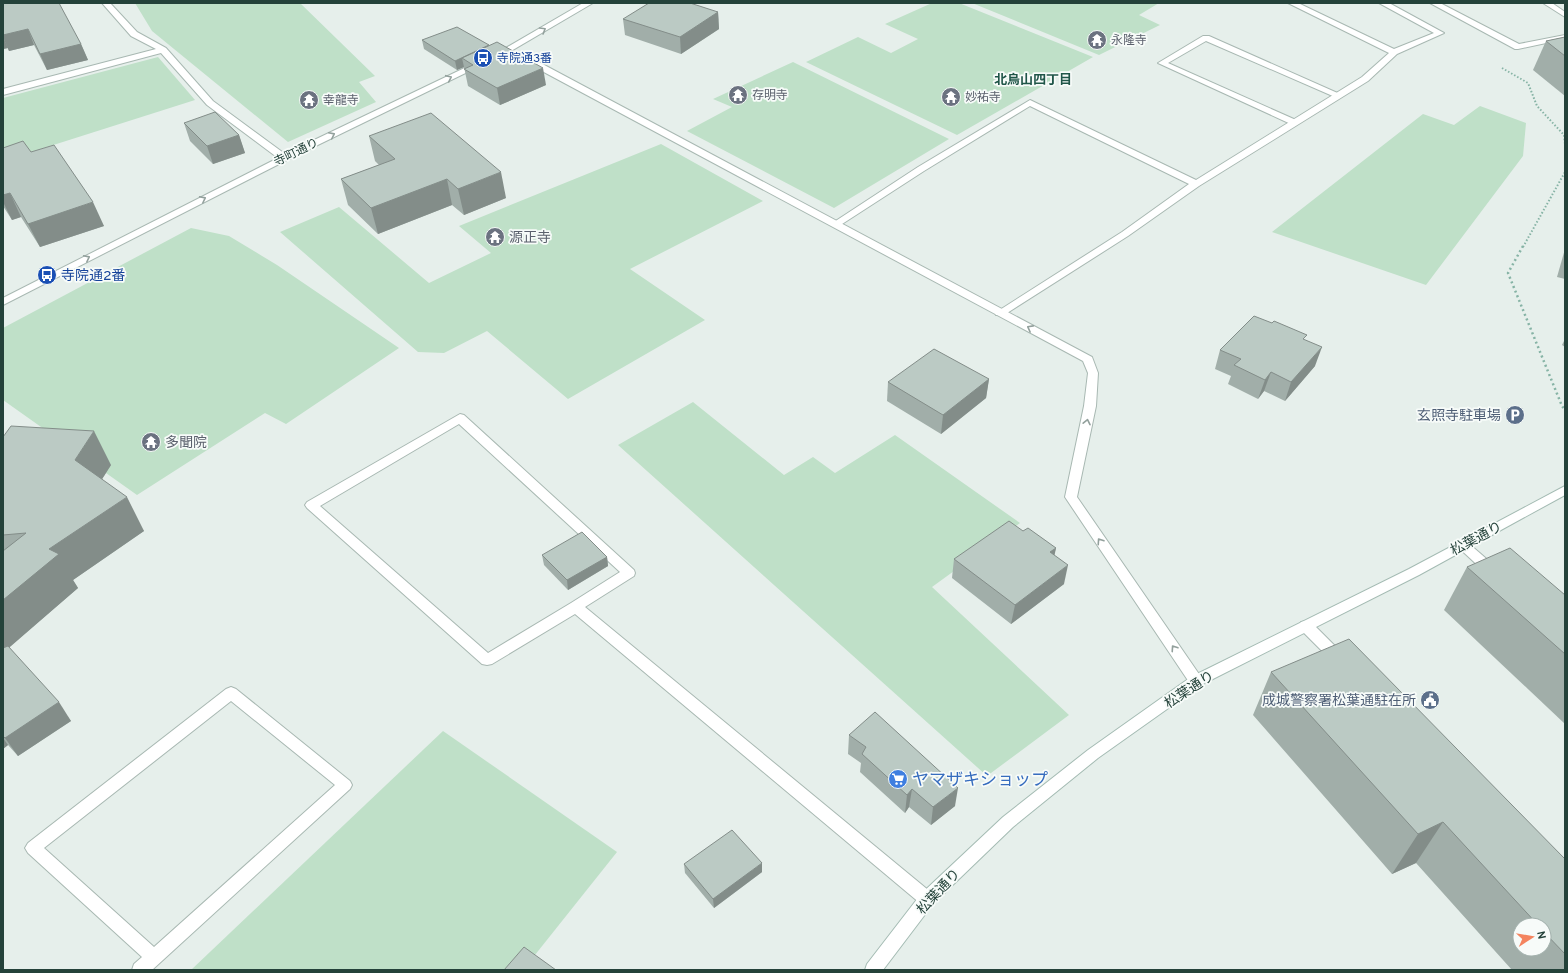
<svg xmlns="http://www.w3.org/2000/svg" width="1568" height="973" font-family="Overpass,'Noto Sans JP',sans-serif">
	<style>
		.green { fill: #bfe0c8 }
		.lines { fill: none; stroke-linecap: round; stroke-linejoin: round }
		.lane-casing { stroke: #a8b8b2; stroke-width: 2 }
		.street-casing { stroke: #a8b8b2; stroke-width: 2 }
		.secondary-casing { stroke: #a4bbb3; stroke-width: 2 }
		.path-far1 { stroke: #86b3a5; stroke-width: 2; stroke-dasharray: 1.5 2; stroke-linecap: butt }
		.path { stroke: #86b3a5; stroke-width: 2.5; stroke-dasharray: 2 3; stroke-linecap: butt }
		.lane { fill: #fff; fill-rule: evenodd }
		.street { fill: #fff; fill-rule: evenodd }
		.secondary { fill: #fff; fill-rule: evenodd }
		.wall { fill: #a1aea9; fill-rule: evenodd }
		.shaded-wall { fill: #838d89 }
		.building { fill: #bbcac4; stroke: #838d89 }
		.oneway { stroke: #92a09c }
		.labels { text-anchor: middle; stroke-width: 3.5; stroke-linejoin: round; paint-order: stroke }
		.far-worship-label { font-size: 12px; fill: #5b616d; stroke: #f7fbf9; text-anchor: start }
		.far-transit-label { font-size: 12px; fill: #164399; stroke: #f7fbf9; text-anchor: start }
		.far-street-label { font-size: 12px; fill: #24423a; stroke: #f7fbf9 }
		.far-neighbourhood-label { font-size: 13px; font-weight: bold; fill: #1f5548; stroke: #f7fbf9 }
		.worship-label { font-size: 14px; fill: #5b616d; stroke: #f7fbf9; text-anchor: start }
		.transit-label { font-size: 14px; fill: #164399; stroke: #f7fbf9; text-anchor: start }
		.service-label { font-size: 14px; fill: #4e5e75; stroke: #f7fbf9; text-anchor: end }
		.street-label { font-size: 14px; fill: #24423a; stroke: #f7fbf9 }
		.near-shop-label { font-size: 17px; fill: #366cbe; stroke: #f7fbf9; text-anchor: start }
	</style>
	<rect width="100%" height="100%" fill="#e6efeb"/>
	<g class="green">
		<path d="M135 3H300L375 76 359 82 376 102 288 142 152 31Z"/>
		<path d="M932 3H959L1093 57 957 135 806 62 858 37 891 53 918 39 885 24Z"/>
		<path d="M972 3H1159L1139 15 1160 25 1099 55Z"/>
		<path d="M158 57 195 100 3 161V98Z"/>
		<path d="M793 62 949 139 834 208 687 131 732 107 713 99Z"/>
		<path d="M1480 106 1526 123 1523 156 1426 285 1272 232 1423 114 1454 125Z"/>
		<path d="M661 144 763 201 630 269 705 320 568 399 487 331 444 353 418 352 280 232 339 207 429 283 491 253 459 226Z"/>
		<path d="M191 228 229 236 277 265 399 348 286 424 265 413 137 495 3 400V328Z"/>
		<path d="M693 402 784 475 813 457 835 473 895 435 1020 523 932 587 1069 715 987 776 618 445Z"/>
		<path d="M443 731 617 852 523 970H191Z"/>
	</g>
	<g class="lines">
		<g class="lane-casing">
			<g id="lane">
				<path d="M1288 3H1298L1394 49 1434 33 1379 3H1389L1444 33 1397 54 1368 81 1199 186 1128 236 1004 315H996L995 313 1122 232 1189 184 1030 106 924 171 839 226H833L831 224 918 167 1030 100 1196 180 1362 77 1389 53Z"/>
				<path d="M1430 3H1440L1519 44 1565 35V39L1518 49H1515Z"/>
				<path d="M460 414 464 415 634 570 635 573 634 576 585 607 933 894 935 899 933 904 927 906 921 904 575 614 492 664 487 665 482 664 307 508 305 505 307 502ZM459 424 620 572 571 603 488 653 320 506Z"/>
				<path d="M1463 540 1467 542 1497 568 1498 571 1497 574 1492 576 1487 574 1459 548 1457 545 1459 542Z"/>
				<path d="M1306 621 1311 622 1344 655 1346 659 1344 663 1339 664 1334 663 1301 630 1299 626 1301 622Z"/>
				<path d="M231 687 236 689 350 781 352 785 350 789 152 970H132L134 964 142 957 28 853 25 848 28 843 226 689ZM231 701 335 785 154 947 44 848Z"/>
			</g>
		</g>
		<g class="street-casing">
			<g id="street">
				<path d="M102 3H110L137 32 166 48 213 101 285 154 477 62H483L484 64 287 160 3 305V298L278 158 207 105 161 53 3 95V89L156 49 131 36Z"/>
				<path d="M583 3H593L499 58H493L492 56Z"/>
				<path d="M1543 3H1552L1565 12V17Z"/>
				<path d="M1203 36H1209L1342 95 1338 98 1335 97 1206 41 1168 63 1296 120 1297 122 1296 124 1293 125 1158 63Z"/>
				<path d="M527 59H533L1092 357 1098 373 1096 406 1077 497 1201 677 1203 681 1201 685 1196 687 1191 685 1065 497 1084 406 1088 373 1083 361 527 63Z"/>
			</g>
		</g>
		<g class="secondary-casing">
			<path id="secondary" d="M1565 486V495L1419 575 1201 685 1098 758 1013 827 933 904 883 970H865L867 964 921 894 1003 817 1088 750 1191 677 1409 569Z"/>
		</g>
		<g class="path-far1">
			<path d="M1502 68 1528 83 1537 106 1564 135 1565 144"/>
			<path d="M1523 247 1565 172"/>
		</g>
		<path class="path" d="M1523 246 1508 273 1562 406 1565 410"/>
		<use href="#lane" class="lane"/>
		<use href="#street" class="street"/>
		<use href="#secondary" class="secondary"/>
	</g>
	<g class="wall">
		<path d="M3 3 81 44 88 60 47 70 34 45 9 51 8 48 3 49Z"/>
		<path d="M718 12 719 29 681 54 625 35 623 19Z"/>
		<path d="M1565 37V96L1533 70 1546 41Z"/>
		<path d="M422 40 489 45V46L546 85 500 105 468 86 464 67 457 70 424 49Z"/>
		<path d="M184 123 239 135 245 153 213 164 190 141Z"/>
		<path d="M369 136 506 198 464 215 452 205 378 234 348 205 341 179 379 165 375 161Z"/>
		<path d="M3 148 31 152 104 226 40 247 21 217 12 220 3 206Z"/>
		<path d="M1565 249V279L1557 277Z"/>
		<path d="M1565 339V347L1562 345Z"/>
		<path d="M1305 340 1315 366 1285 401 1264 391 1258 399 1228 384 1231 376 1215 369 1220 350Z"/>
		<path d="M989 379 986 398 941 434 887 401 888 382Z"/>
		<path d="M3 437 111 465 102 479 144 531 73 580 78 588 9 647 71 721 18 756 8 745 3 749Z"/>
		<path d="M1023 531 1056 548 1054 555 1064 584 1011 624 952 578 954 559Z"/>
		<path d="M542 555 607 557 608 566 568 590 544 565Z"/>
		<path d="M1467 567 1565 595V724L1444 610Z"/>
		<path d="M1271 672 1565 859V970H1512L1416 863 1392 874 1253 715ZM1520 925H1544V949H1520Z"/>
		<path d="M849 735 955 806 931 825 909 807 905 813 860 772 861 763 848 754Z"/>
		<path d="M684 864 762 872 714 908 685 873Z"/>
	</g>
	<g class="shaded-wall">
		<path d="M718 12 719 29 681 54 680 37Z"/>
		<path d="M28 29 34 45 9 51 3 37V35Z"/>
		<path d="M3 37 8 48 3 49Z"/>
		<path d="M81 44 88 60 47 70 40 54Z"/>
		<path d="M489 45 491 54 462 58 464 67 457 70 455 61Z"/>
		<path d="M543 68 546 85 500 105 497 88Z"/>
		<path d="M239 135 245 153 213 164 207 146Z"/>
		<path d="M501 172 506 198 464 215 458 189Z"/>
		<path d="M447 179 452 205 378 234 371 208Z"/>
		<path d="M10 193 21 217 12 220 3 202V195Z"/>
		<path d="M93 202 104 226 40 247 28 224Z"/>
		<path d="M1322 347 1315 366 1285 401 1291 382Z"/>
		<path d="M1271 372 1264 391 1258 399 1265 380Z"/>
		<path d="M989 379 986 398 941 434 943 415Z"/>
		<path d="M94 431 111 465 92 495 75 460Z"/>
		<path d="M127 497 144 531 73 580 78 588 3 653V600L49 549Z"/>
		<path d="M1056 548 1052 567 1050 552Z"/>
		<path d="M607 557 608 566 568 590 567 580Z"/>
		<path d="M1068 565 1064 584 1011 624 1015 605Z"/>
		<path d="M59 702 71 721 18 756 5 738Z"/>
		<path d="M3 738 8 745 3 749Z"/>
		<path d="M958 788 955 806 931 825 933 807Z"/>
		<path d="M912 789 909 807 905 813 907 795Z"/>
		<path d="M1443 822 1416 863 1392 874 1418 834Z"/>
		<path d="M762 863V872L714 908 713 899Z"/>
	</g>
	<g class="building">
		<path d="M3 3H59L81 44 40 54 28 29 3 35Z"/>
		<path d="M649 3H690L718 12 680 37 623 19Z"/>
		<path d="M457 27 489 45 455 61 422 40Z"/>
		<path d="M1565 37V56L1546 41Z"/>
		<path d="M497 42 543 68 497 88 464 69 473 65 462 58Z"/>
		<path d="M215 112 239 135 207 146 184 123Z"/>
		<path d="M431 113 501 172 458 189 447 179 371 208 341 179 395 159 369 136Z"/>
		<path d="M23 141 31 152 54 145 93 202 28 224 10 193 3 195V148Z"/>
		<path d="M1254 316 1272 323 1274 321 1307 335 1303 339 1322 347 1291 382 1271 372 1265 380 1234 365 1241 359 1220 350Z"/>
		<path d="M934 349 989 379 943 415 888 382Z"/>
		<path d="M11 426 94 431 75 460 127 497 49 549 59 554 3 600V551L26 533 3 535V437Z"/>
		<path d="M1009 521 1023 531 1028 528 1056 548 1050 552 1068 565 1015 605 954 559Z"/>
		<path d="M582 532 607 557 567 580 542 555Z"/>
		<path d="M1510 548 1565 595V654L1467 567Z"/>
		<path d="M1349 639 1565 859V954L1544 932V925H1538L1443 822 1418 834 1271 672Z"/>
		<path d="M8 646 59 702 5 738 3 736V648Z"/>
		<path d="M875 712 958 788 933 807 912 789 907 795 862 754 866 747 849 735Z"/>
		<path d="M732 830 762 863 713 899 684 864Z"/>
		<path d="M524 947 556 970H504Z"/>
	</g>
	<defs><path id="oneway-chevron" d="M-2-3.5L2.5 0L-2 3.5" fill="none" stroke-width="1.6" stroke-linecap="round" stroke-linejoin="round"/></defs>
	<g class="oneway">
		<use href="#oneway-chevron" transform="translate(543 30) rotate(-31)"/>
		<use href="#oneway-chevron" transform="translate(449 78) rotate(-25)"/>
		<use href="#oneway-chevron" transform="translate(332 135) rotate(-26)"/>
		<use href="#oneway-chevron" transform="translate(203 199) rotate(-27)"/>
		<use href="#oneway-chevron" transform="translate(87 258) rotate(-27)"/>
		<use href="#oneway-chevron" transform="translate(1030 328) rotate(-152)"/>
		<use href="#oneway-chevron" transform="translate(1087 422) rotate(-78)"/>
		<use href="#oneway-chevron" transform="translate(1100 541) rotate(-124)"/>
		<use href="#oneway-chevron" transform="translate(1174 648) rotate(-124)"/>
	</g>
	<defs>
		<g id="temple-disc" transform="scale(1)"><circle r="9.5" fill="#6b7280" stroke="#f7fbf9"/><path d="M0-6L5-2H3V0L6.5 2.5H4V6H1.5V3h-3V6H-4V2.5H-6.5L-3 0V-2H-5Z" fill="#fff"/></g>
		<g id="bus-disc" transform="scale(1)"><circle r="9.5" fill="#1a4fb4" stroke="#f7fbf9"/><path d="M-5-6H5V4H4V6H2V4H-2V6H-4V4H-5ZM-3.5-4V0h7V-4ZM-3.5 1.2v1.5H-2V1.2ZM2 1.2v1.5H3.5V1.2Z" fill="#fff"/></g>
		<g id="parking-disc" transform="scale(1)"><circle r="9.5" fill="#5c6f8a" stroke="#f7fbf9"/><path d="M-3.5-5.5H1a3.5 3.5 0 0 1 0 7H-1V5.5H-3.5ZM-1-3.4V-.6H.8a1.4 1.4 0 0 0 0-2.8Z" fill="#fff"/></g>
		<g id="civic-disc" transform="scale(1)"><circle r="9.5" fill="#5c6f8a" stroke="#f7fbf9"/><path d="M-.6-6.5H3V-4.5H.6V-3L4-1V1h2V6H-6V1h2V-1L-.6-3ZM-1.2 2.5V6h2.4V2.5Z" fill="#fff"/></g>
		<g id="supermarket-disc" transform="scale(1)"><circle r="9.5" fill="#3f7fe0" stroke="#f7fbf9"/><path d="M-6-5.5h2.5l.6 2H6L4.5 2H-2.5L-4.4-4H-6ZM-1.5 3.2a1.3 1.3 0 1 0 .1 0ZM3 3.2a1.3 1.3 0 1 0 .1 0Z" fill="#fff"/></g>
	</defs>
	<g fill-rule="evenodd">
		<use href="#temple-disc" x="1097" y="40"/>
		<use href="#bus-disc" x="483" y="58"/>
		<use href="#temple-disc" x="738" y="95"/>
		<use href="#temple-disc" x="951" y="97"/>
		<use href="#temple-disc" x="309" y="100"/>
		<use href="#temple-disc" x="495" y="237"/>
		<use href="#bus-disc" x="47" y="275"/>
		<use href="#parking-disc" x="1515" y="415"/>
		<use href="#temple-disc" x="151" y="442"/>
		<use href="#civic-disc" x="1430" y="700"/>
		<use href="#supermarket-disc" x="898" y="779"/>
	</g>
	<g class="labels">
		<g class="far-worship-label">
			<text x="1111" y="44">永隆寺</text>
			<text x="752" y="99">存明寺</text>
			<text x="965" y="101">妙祐寺</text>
			<text x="323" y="104">幸龍寺</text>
		</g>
		<g class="far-transit-label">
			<text x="497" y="62">寺院通3番</text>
		</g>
		<g class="far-street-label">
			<text transform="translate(296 152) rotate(-26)" y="4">寺町通り</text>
		</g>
		<g class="far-neighbourhood-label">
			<text x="1033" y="84">北烏山四丁目</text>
		</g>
		<g class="worship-label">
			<text x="509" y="242">源正寺</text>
			<text x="165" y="447">多聞院</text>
		</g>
		<g class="transit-label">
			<text x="61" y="280">寺院通2番</text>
		</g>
		<g class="service-label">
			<text x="1501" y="420">玄照寺駐車場</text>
			<text x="1416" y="705">成城警察署松葉通駐在所</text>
		</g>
		<g class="street-label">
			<text transform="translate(1476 538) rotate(-28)" y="5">松葉通り</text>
			<text transform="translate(1189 689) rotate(-33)" y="5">松葉通り</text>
			<text transform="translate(938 891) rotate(-47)" y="5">松葉通り</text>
		</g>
		<g class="near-shop-label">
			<text x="912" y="785">ヤマザキショップ</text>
		</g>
	</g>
	<rect width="1568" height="973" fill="none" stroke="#24423a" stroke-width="8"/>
	<g transform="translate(1532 937) rotate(78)"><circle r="19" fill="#f7fbf9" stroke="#a3b1ad"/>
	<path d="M0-3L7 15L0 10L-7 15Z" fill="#f4845f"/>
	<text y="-6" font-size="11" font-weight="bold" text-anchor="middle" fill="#24423a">N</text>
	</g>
</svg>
